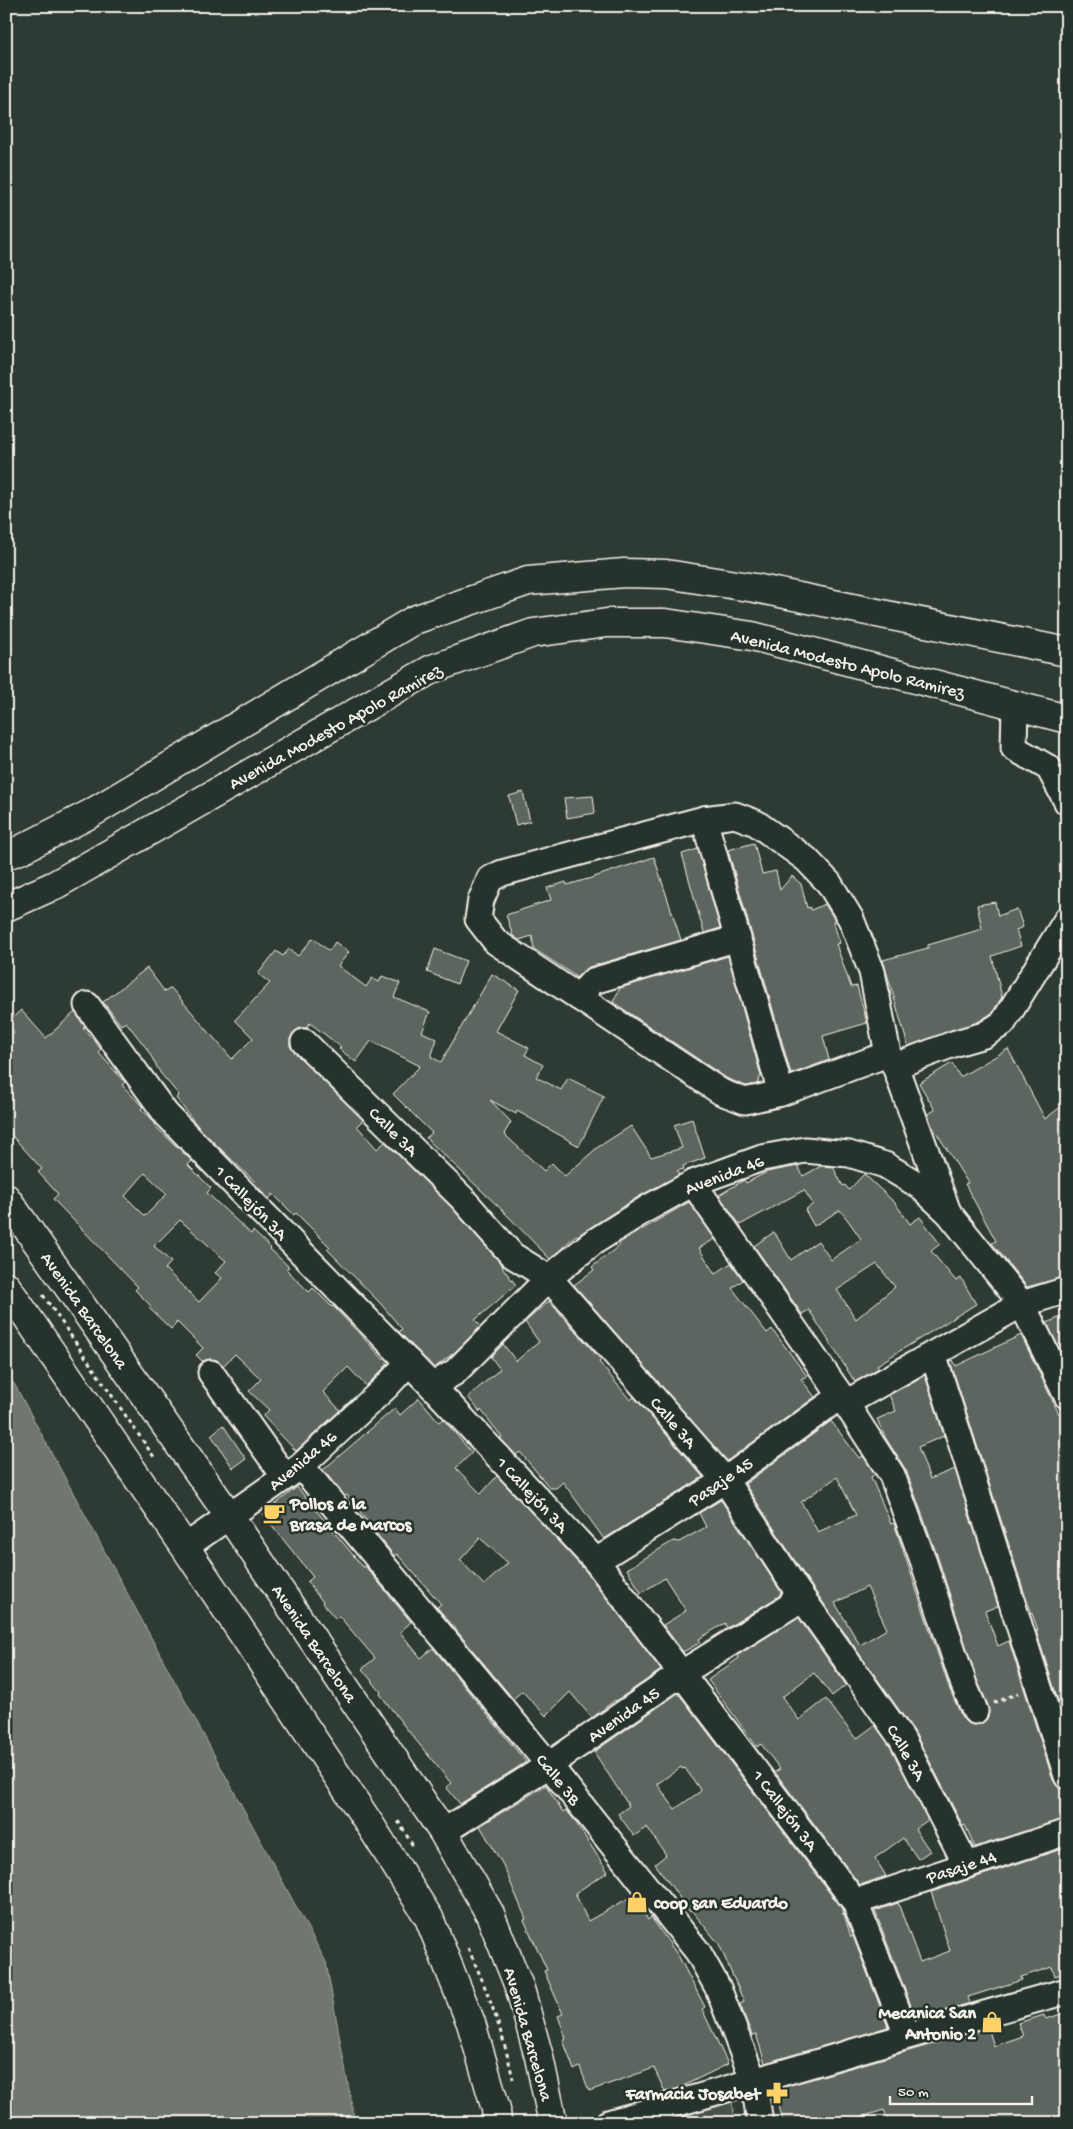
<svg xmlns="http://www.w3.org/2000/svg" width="1073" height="2129" font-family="'Gochi Hand',sans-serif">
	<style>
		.green { fill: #48524c; stroke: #9ea29a }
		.water { fill: #6f7770; stroke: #a4a8a0 }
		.building { fill: #5c655e; stroke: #f4f1e8; fill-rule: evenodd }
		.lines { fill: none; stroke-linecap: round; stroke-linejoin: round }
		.minor-casing { stroke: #f4f1e8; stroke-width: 29 }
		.major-casing { stroke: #f4f1e8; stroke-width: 31 }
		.path { stroke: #f4f1e8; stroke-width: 3; stroke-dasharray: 4 4; stroke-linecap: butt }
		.minor { stroke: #26332d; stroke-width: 25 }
		.major { stroke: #26332d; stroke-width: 28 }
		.labels { text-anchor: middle; stroke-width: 5; stroke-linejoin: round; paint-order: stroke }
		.street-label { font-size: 18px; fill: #f4f1e8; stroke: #26332d }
		.poi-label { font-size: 18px; font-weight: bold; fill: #f4f1e8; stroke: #26332d; text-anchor: start }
	</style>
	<rect width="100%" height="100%" fill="#2e3b34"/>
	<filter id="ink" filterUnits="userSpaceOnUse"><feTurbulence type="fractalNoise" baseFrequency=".02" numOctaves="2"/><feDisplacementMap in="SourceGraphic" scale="10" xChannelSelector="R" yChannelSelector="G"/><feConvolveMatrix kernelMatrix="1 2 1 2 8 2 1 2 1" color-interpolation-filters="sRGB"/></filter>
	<g filter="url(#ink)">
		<path class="green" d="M732 2102 735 2123H659Z"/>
		<path class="water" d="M6 1373 15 1385 326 1962 355 2123H6Z"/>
		<g class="building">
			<path d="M523 792 530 821 516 825 509 796Z"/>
			<path d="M593 796 595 813 567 818 564 798Z"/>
			<path d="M754 843 762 874 776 871 780 890 792 876 801 884 807 908 810 907 811 910 825 904 835 920 833 921 840 943 836 944 851 987 857 986 867 1023 823 1036 829 1060 791 1074 728 850Z"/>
			<path d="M698 849 720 928 704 933 682 854Z"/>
			<path d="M654 857 681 940 589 967 576 978 574 975 534 949 532 936 519 940 513 936 506 915 551 900 547 888 566 882 567 885 588 879Z"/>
			<path d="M995 902 998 916 1017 909 1023 927 1016 930 1021 946 992 956 1002 997 992 1013 978 1022 908 1046 883 960 928 948V945L982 929 977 905Z"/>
			<path d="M313 938 329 951 335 942 349 952 338 966 366 987 372 978 379 982 382 976 400 983 394 997 430 1012 422 1032 437 1039 431 1057 441 1062 492 974 519 990 496 1031 529 1048 525 1055 543 1065 536 1077 561 1090 568 1078 604 1096 579 1146 517 1111 516 1114 490 1100 511 1122 504 1134 544 1171 552 1163 565 1176 598 1147 631 1126 651 1157 682 1148 674 1125 692 1119 705 1158 683 1166 684 1169 677 1171 679 1175 638 1197 577 1236 576 1235 550 1259 500 1208 426 1138 432 1133 393 1094 420 1066 371 1041 356 1062 339 1049 341 1047 310 1023 306 1028H300L294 1032 290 1039V1046L294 1052 363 1120 357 1126 377 1149 385 1142 452 1208 503 1266 502 1267 516 1285 475 1320 481 1326 455 1352 434 1368 399 1332 402 1329 380 1303 327 1249 330 1247 296 1213 294 1215 273 1194 269 1199 255 1184 256 1183 200 1129 176 1098 179 1095 161 1074 147 1049 126 1022 121 1025 103 1002 147 968 165 992 171 988 232 1059 253 1038 235 1020 270 983 258 974 276 951 283 956 289 949 298 956Z"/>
			<path d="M435 949 466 961 457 984 427 972Z"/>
			<path d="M728 956 761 1076 757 1084 746 1086 728 1079 613 1002 620 988Z"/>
			<path d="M21 1010 46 1038 75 1012 85 1027 83 1028 101 1049 98 1052 125 1082 122 1085 143 1107 141 1109 150 1117 156 1125 155 1126 192 1161 188 1165 211 1188 207 1193 251 1234 253 1231 271 1248 270 1249 289 1267 286 1269 309 1292 313 1288 332 1307 333 1306 388 1364 366 1386 348 1367 323 1392 340 1410 296 1451 263 1416 269 1410 249 1391 261 1379 235 1354 223 1366 217 1360 209 1359 202 1361 196 1355 203 1348 177 1322 171 1329 149 1308 151 1306 135 1290 138 1287 53 1199 58 1194 38 1172 42 1169 6 1129V1039L14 1032 7 1023ZM145 1173 167 1194 145 1216 125 1196ZM180 1220 226 1261 215 1273 222 1278 199 1302 165 1269 171 1262 154 1246Z"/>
			<path d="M1008 1049 1045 1119 1067 1102V1276L1027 1287 992 1243 996 1241 965 1184 968 1183 931 1124 928 1114 935 1110 919 1083 952 1063 960 1077Z"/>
			<path d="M798 1166 803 1176 821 1166 833 1167 843 1186 845 1185 849 1190 864 1174 895 1203 910 1224 920 1217 940 1244 931 1251 956 1281 961 1278 976 1304 877 1365 879 1368 855 1382 809 1310 802 1314 754 1246 774 1232 791 1260 818 1241 831 1260 861 1239 850 1223 840 1210 814 1226 805 1210 813 1204 804 1190 740 1225 719 1195 744 1180 746 1183 767 1172ZM877 1264 895 1287 856 1319 837 1290Z"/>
			<path d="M689 1202 715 1239 699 1248 715 1274 731 1263 743 1280 732 1288 767 1333 772 1329 807 1376 801 1379 815 1397 727 1461 574 1285 594 1270 592 1267 620 1245 619 1243Z"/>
			<path d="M549 1301 601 1360 599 1362 630 1400 634 1397 703 1477 604 1539 563 1482 556 1488H550L520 1452 516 1455 500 1438 502 1437 481 1410 480 1412 468 1397 500 1369 491 1357 503 1344 516 1361 539 1342 525 1322Z"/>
			<path d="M1067 1314V1352L1062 1354 1047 1323Z"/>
			<path d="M1021 1335 1059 1414 1062 1413 1067 1424V1728L1036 1631 1038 1630 1025 1595 950 1361 953 1360 956 1366Z"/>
			<path d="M925 1375 944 1436 918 1447 930 1479 955 1469 998 1606 985 1611 998 1646 1009 1641 1053 1780 1058 1787 1067 1790V1818L975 1847 965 1825 963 1826 914 1731 810 1584 745 1484 831 1421 859 1458 863 1456 875 1474 871 1477 891 1524 894 1523 950 1690 962 1717 966 1722 973 1725 981 1724 987 1719 989 1713 988 1705 977 1680 937 1555 906 1470 885 1437 877 1419 896 1411 889 1395ZM837 1477 856 1515 818 1532 801 1502ZM867 1587 887 1629 860 1645 835 1603Z"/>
			<path d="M419 1398 439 1422 443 1419 472 1453 456 1468 481 1494 497 1476 585 1570 661 1670 616 1701 615 1700 592 1718 570 1692 546 1716 522 1691 513 1699 437 1607 441 1604 397 1554 394 1556 347 1495 345 1496 323 1470 395 1408 400 1415ZM480 1538 508 1563 484 1585 460 1560Z"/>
			<path d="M223 1425 246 1459 233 1468 211 1435Z"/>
			<path d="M297 1487 363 1567 365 1566 411 1622 400 1632 421 1658 433 1648 526 1762 460 1804 446 1787 451 1783 405 1727 380 1694 381 1692 362 1669 375 1658 339 1616 336 1619 322 1603 323 1602 307 1582 313 1577 263 1514Z"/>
			<path d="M721 1500 781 1592 779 1596 727 1628 725 1623 699 1639 701 1642 683 1652 663 1625 686 1611 665 1578 641 1593 627 1569 673 1541 679 1542 706 1527 699 1513Z"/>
			<path d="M798 1617 846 1685 832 1696 814 1673 782 1697 799 1720 826 1699 856 1739 875 1725 890 1746 928 1820 915 1829 930 1851 918 1859 903 1838 875 1858 886 1876 860 1885 775 1772 780 1769 761 1744 757 1747 708 1680 739 1658 738 1655Z"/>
			<path d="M678 1693 842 1909 844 1913 842 1914H844L851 1937 853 1936 888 2027 765 2063 756 2034 752 2035 740 2004 744 2002 719 1944 692 1911 690 1912 655 1864 666 1855 647 1827 634 1836 618 1814 629 1806 594 1752ZM681 1767 682 1769 685 1768 701 1791 675 1809 657 1784Z"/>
			<path d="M546 1785 563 1812 566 1810 573 1818 608 1872 575 1893 588 1921 634 1895 648 1920 651 1917 679 1957 705 2007 702 2009 728 2064 679 2088 665 2092 654 2068 589 2091 580 2067 574 2070 563 2040 566 2038 558 2016 563 2014 544 1971 547 1970 524 1920 526 1919 503 1865 480 1826Z"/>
			<path d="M1062 1849 1067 1861V1972L1055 1976 1052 1967 1021 1977 1022 1980 968 1997 970 2003 916 2019 875 1911 898 1903 920 1962 950 1951 931 1892Z"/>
			<path d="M1067 2012V2118L1053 2123H889L884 2110 855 2119 856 2123H784L774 2090 988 2028 994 2046 1023 2036 1018 2023 1044 2015 1046 2019Z"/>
		</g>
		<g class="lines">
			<g class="minor-casing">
				<g id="minor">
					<path d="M1015 705 1014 748 1049 768 1067 802"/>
					<path d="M704 819 781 1093"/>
					<path d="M578 997 593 981 738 938"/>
					<path d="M87 1005 166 1114 432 1386 596 1561 855 1902 907 2035"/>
					<path d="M304 1042 462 1198 512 1255 549 1278 725 1480 798 1592 902 1739 966 1864"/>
					<path d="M888 1054 781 1093 745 1101 721 1092 496 942 478 919 481 900 490 879 502 873 704 819 735 815 756 823 806 859 829 883 851 919 872 972 888 1054 895 1066 948 1212"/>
					<path d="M895 1066 956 1043 984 1035 1003 1023 1067 919"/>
					<path d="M693 1183 841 1396 892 1475 923 1560 964 1685 975 1711"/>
					<path d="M933 1354 1067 1776"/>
					<path d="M211 1373 285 1477"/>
					<path d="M432 1386 455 1372 549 1278 592 1243 646 1209 693 1183 762 1158 805 1150 849 1154 885 1165 920 1186 948 1212 1022 1304 1067 1396"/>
					<path d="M846 1403 1022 1304 1067 1290"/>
					<path d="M301 1466 549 1765 698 1952 718 1988 754 2082 760 2123"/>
					<path d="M185 1547 301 1466 387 1386 409 1362"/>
					<path d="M596 1561 725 1480 841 1396"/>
					<path d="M443 1832 549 1765 682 1673 790 1606 798 1592"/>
					<path d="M855 1902 1067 1832"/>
					<path d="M608 2123C761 2080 913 2033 1067 1991"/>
				</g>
			</g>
			<g class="major-casing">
				<g id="major">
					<path d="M6 855 20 850 90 814 414 620 528 581 624 573 666 574 755 588 1067 652"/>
					<path d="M6 907 55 885 432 669 533 633 607 623H665L752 636 1067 719"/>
					<path d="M6 1198 230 1517 443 1832 490 1914 520 1989 539 2057 553 2123"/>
					<path d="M6 1286 185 1547 369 1823 429 1918 471 2023 496 2109 497 2123"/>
				</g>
			</g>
			<g class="path">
				<path d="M43 1295 154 1457"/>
				<path d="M994 1703 1018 1693"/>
				<path d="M398 1821 413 1846"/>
				<path d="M468 1948C488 1991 503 2033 513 2079"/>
			</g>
			<use href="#minor" class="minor"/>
			<use href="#major" class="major"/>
		</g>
	</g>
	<defs>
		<g id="cafe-bare" transform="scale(1.725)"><path d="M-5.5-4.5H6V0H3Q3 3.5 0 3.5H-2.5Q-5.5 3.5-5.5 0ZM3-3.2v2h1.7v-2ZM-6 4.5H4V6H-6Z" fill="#ffd166" stroke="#26332d" stroke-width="2.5" paint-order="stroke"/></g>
		<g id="shop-bare" transform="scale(1.725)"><path d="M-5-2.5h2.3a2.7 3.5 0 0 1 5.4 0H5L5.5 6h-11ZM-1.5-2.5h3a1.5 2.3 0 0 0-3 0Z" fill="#ffd166" stroke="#26332d" stroke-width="2.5" paint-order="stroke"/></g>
		<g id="pharmacy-bare" transform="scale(1.725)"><path d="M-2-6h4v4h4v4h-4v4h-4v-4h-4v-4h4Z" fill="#ffd166" stroke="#26332d" stroke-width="2.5" paint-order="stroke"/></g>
	</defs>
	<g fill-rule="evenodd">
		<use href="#cafe-bare" x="274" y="1513"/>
		<use href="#shop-bare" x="637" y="1902"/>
		<use href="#shop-bare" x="992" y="2022"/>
		<use href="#pharmacy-bare" x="777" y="2093"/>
	</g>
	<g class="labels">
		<g class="street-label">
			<text transform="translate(848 663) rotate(14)" y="6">Avenida Modesto Apolo Ramirez</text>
			<text transform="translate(335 726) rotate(-29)" y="6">Avenida Modesto Apolo Ramirez</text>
			<text transform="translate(394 1131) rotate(45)" y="6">Calle 3A</text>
			<text transform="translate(724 1174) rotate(-21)" y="6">Avenida 46</text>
			<text transform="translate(252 1202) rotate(46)" y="6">1 Callejón 3A</text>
			<text transform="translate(85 1310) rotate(55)" y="6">Avenida Barcelona</text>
			<text transform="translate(674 1422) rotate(49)" y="6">Calle 3A</text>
			<text transform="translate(302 1460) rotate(-40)" y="6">Avenida 46</text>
			<text transform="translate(720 1481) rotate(-34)" y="6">Pasaje 45</text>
			<text transform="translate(533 1494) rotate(47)" y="6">1 Callejón 3A</text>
			<text transform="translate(315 1643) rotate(56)" y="6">Avenida Barcelona</text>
			<text transform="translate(623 1714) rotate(-35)" y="6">Avenida 45</text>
			<text transform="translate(907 1752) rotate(60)" y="6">Calle 3A</text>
			<text transform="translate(559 1779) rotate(51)" y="6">Calle 3B</text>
			<text transform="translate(786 1810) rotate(53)" y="6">1 Callejón 3A</text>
			<text transform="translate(961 1866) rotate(-18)" y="6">Pasaje 44</text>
			<text transform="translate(529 2034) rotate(74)" y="6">Avenida Barcelona</text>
		</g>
		<g class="poi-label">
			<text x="290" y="1509">Pollos a la<tspan x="290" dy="21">Brasa de Marcos</tspan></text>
			<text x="654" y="1908">coop san Eduardo</text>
			<text x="976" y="2018" text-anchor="end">Mecanica San<tspan x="976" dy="21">Antonio 2</tspan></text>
			<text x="760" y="2099" text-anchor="end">Farmacia Josabet</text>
		</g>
	</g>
	<rect width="1073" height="2129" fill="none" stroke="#26332d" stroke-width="25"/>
	<rect x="12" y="12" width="1048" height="2104" fill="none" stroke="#f4f1e8" stroke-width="2" filter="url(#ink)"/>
	<path d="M890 2096v8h142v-8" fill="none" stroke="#f4f1e8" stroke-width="2.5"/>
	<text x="898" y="2096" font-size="15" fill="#f4f1e8" stroke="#26332d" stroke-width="4" paint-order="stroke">50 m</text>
</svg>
